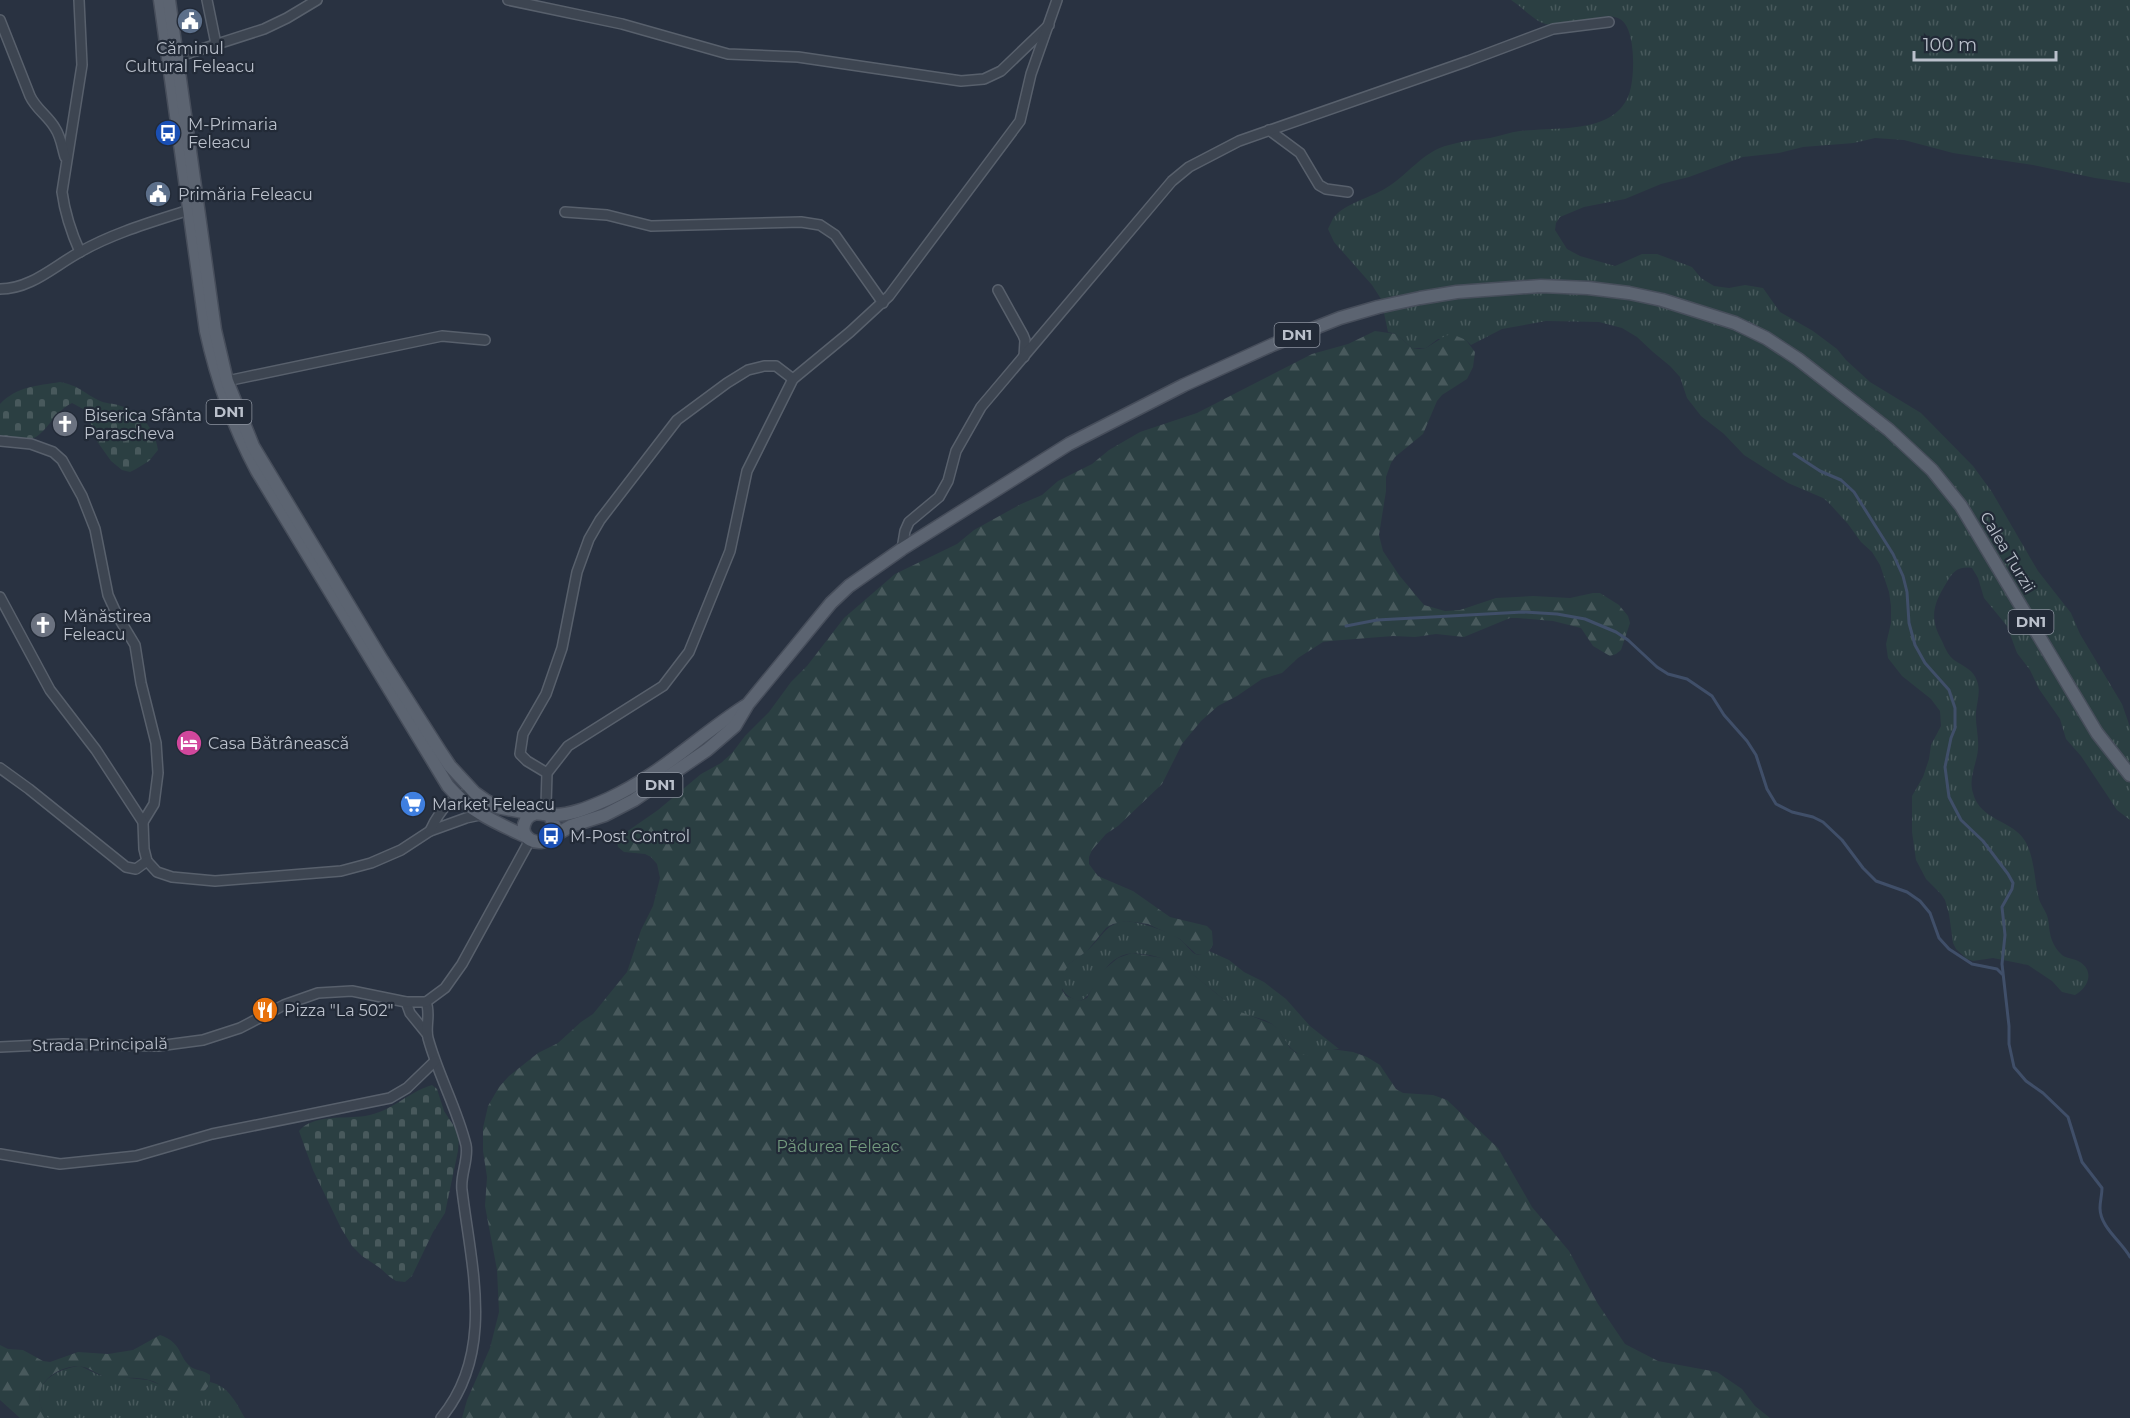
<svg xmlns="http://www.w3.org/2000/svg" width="2130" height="1418" font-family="Montserrat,sans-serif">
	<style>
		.grass { fill: url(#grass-tufts) }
		.forest { fill: url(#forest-firs) }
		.cemetery { fill: url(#cemetery-stones) }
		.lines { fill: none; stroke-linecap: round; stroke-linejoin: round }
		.stream { stroke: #404f69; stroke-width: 3 }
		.minor-casing { stroke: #58606c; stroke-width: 12 }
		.major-casing { stroke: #474e5b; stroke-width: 15 }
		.minor { stroke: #3d4551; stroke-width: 9 }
		.major { stroke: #5c6471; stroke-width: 12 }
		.labels { text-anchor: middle; stroke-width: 4.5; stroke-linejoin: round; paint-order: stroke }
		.shield { fill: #222a37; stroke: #8c939f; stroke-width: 1.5 }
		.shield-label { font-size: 15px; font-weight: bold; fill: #bac0cb }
		.poi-label { font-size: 16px; fill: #bac0cb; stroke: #222a37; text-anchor: start }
		.street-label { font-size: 16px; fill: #bac0cb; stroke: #222a37 }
		.park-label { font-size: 16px; fill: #739a7e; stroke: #222a37 }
	</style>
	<defs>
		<pattern id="grass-tufts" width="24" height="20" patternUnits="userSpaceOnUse" patternTransform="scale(1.5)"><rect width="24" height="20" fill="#2b3f42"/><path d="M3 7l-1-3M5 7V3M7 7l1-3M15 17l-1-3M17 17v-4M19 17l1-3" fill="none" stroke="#48595c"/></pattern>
		<pattern id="forest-firs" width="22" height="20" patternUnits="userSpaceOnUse" patternTransform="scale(1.5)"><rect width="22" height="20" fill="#2b3f42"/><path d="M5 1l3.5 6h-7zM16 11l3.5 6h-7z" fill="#48595c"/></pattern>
		<pattern id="cemetery-stones" width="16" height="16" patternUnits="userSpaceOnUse" patternTransform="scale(1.5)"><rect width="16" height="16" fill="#2b3f42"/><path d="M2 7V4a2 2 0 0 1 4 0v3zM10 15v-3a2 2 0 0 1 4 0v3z" fill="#48595c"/></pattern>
	</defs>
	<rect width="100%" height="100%" fill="#293241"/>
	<g class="grass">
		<path d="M1511 0H2130V183L2095 178 2033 165 1953 153 1904 140 1875 138 1854 143 1803 147 1779 153 1743 157 1689 177 1661 184 1625 199 1584 207 1560 217 1556 223 1555 230 1567 249 1580 256 1615 266 1642 254H1657L1692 267 1701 278 1714 286 1729 288 1745 285 1763 288 1780 312 1813 331 1837 349 1846 360 1870 382 1921 413 1973 466 1992 492 2038 571 2071 613 2080 634 2122 704 2130 727V820L2117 810 2081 756 2066 739 2060 719 2039 689 2030 670 2017 653 2007 626 1984 598 1978 578 1972 568C1959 566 1953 571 1947 582 1933 604 1929 618 1942 641 1945 648 1948 655 1954 660 1963 666 1974 670 1977 681 1981 691 1977 702 1976 712 1975 724 1979 736 1978 749 1977 764 1968 777 1973 793 1980 821 2013 820 2025 841 2035 858 2034 880 2039 899 2041 906 2047 912 2048 919 2049 924 2049 929 2050 933 2051 940 2055 948 2060 953 2065 959 2074 958 2080 962 2095 972 2088 988 2075 995L2062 992 2052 981 2028 965 1993 958 1973 961 1967 959 1956 949 1953 943 1949 914 1945 900 1941 894 1926 879 1916 860 1912 832V796L1923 777 1929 759 1931 745 1941 726 1940 711 1931 699 1902 676 1888 658 1886 644 1891 623V606L1889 592 1880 565 1872 552 1861 542 1848 524 1828 502 1823 498 1788 483 1744 455 1724 434 1701 416 1687 398 1680 377 1670 366 1653 352 1637 337 1622 328 1599 322 1546 321 1502 329 1471 345 1466 340 1438 339 1426 348H1412L1396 334 1388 332 1381 299 1372 285 1334 242 1328 229C1330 225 1332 220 1334 217 1344 204 1372 197 1386 188 1408 175 1423 151 1449 145 1462 141 1476 140 1490 138 1500 136 1510 132 1520 131 1546 128 1587 131 1610 117 1617 113 1624 106 1628 97 1635 82 1637 29 1620 19 1602 9 1570 30 1549 25 1534 22 1524 8 1511 0Z"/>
		<path d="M1126 921C1140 922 1171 932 1181 940 1186 944 1190 951 1195 954 1200 956 1205 954 1209 951L1229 960 1244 972 1264 982 1286 999 1310 1026 1339 1049C1326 1048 1316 1059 1304 1056 1286 1051 1285 1034 1272 1024 1262 1017 1248 1017 1237 1011 1233 1009 1230 1005 1227 1002 1202 982 1182 962 1150 955 1142 954 1135 952 1127 954 1099 961 1097 994 1080 1001 1062 998 1054 981 1067 966 1074 959 1083 955 1090 948 1103 936 1106 923 1126 921Z"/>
		<path d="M80 1366 99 1375 148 1380 161 1385 167 1389H207L210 1382C229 1386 236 1403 245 1418H48C25 1390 51 1369 80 1366Z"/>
	</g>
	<g class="forest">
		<path d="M1375 331 1396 334 1412 348 1419 349 1426 348 1445 336 1452 334 1466 340 1475 352 1473 367 1467 379 1442 395 1437 401 1423 434 1395 457 1391 463 1386 477V491L1379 535 1383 551 1399 575 1424 605 1445 611 1460 610 1496 598 1533 596 1570 598 1593 593H1600L1619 605 1628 616 1630 623 1621 650 1616 654 1610 656 1593 646 1581 628 1553 621 1518 618H1510L1464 637 1436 634 1415 637 1393 636 1330 641 1323 642 1298 658 1282 673 1262 679 1237 696 1218 706 1201 721 1182 744 1162 784 1118 826 1106 834 1092 850 1089 857V864L1098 876 1133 891 1170 917 1207 926 1212 931 1213 945 1209 951 1203 955 1196 954 1180 939 1148 924 1126 921 1113 924 1106 928 1087 951 1069 964 1062 976V990L1066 996 1080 1001 1087 998 1101 972 1118 958 1132 953 1162 958 1176 963 1195 976 1238 1011 1272 1024 1278 1029 1290 1048 1296 1053 1310 1056 1331 1049 1353 1052 1367 1057 1380 1065 1396 1089 1403 1093 1433 1095 1447 1100 1498 1148 1532 1207 1569 1251 1598 1304 1625 1344 1658 1361 1717 1372 1742 1389 1755 1406 1770 1418H462L467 1400 490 1348 499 1312 497 1270 485 1206 487 1177 483 1151V1128L488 1106 499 1087 509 1076 538 1053 558 1043 581 1022 593 1014 627 972 641 930 653 906 660 878 657 864 651 857 645 854 624 852 618 847 617 840 622 835 658 810 701 774 721 763 732 753 745 736 769 712 791 682 807 666 844 618 895 574 957 544 974 530 1021 504 1042 495 1058 481 1092 464 1109 450 1140 432 1197 413 1312 354 1348 344Z"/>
		<path d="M160 1335C183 1343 178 1357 191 1367 197 1371 204 1370 210 1375 212 1396 190 1398 173 1392 165 1389 158 1382 149 1380 135 1376 122 1379 108 1377 100 1376 94 1371 87 1368 72 1362 46 1373 41 1389 37 1400 41 1409 48 1418H20L0 1400V1345L8 1349 23 1350 43 1361 50 1362 78 1352 108 1354 133 1350Z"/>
	</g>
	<g class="cemetery">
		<path d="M60 382C80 386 82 392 98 400 105 404 113 403 121 406 141 412 155 429 158 450L149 461 136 469 130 472 122 470 111 461 94 437 89 416 85 410 72 403C44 417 45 455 0 435V404C17 386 37 386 60 382Z"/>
		<path d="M432 1085 437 1089 444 1111 456 1129 459 1137 458 1151 445 1213 433 1232 412 1276 405 1282 396 1281 390 1277 380 1268 362 1256 352 1246 341 1228 313 1170 299 1131C313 1114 346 1119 365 1116 391 1112 408 1092 432 1085Z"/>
	</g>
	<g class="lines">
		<g class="stream">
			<path d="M1794 454 1820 471 1841 480 1854 492 1893 554 1903 576 1907 592 1909 623 1915 645 1925 663 1949 690 1955 708V728L1951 738 1945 767 1949 797 1961 820 1983 841 2008 874 2013 883 2012 889 2002 907 2005 935 2002 964 2009 1026V1044L2014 1067 2026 1081 2043 1093 2068 1117 2082 1162 2102 1188C2102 1195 2100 1201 2100 1208 2100 1227 2121 1241 2130 1257"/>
			<path d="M1346 626 1377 620 1523 612 1557 614 1585 619 1616 632 1628 640 1657 667 1668 674 1687 679 1712 696 1724 715 1747 741 1756 755 1767 789 1776 804 1792 812 1813 817 1823 822 1842 840 1863 868 1876 881 1907 892 1920 901 1930 913 1939 938 1949 949 1972 964 1997 969 2002 974"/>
		</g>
		<g class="minor-casing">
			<g id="minor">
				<path d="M79 0 82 65 62 192C65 214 71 232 80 252"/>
				<path d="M207 0 216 44"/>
				<path d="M508 0 622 24 728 54 798 57 961 81 984 79 1001 71 1049 25"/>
				<path d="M0 20 30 96C36 109 48 116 55 128 61 137 62 147 65 157"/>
				<path d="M177 57 264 29 287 18 317 0"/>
				<path d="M1269 130 1300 153 1319 185 1326 189 1348 192"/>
				<path d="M565 212 607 215 651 226 801 222 820 225 835 235 883 303"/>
				<path d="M0 289C31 289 54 266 80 252 113 233 152 222 189 210"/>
				<path d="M998 290 1023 335 1025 340 1024 357"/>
				<path d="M227 381 442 336 485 340"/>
				<path d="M0 441 31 444 53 452 62 460 82 496 95 529 108 595 117 615 135 645 141 683 156 743 158 773 154 804 143 822"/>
				<path d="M902 549 905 531 909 522 939 497 948 481 956 451 981 407 1172 181 1189 167 1239 141 1468 61 1553 29 1609 22"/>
				<path d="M0 597 50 690 96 750 143 822 144 849 147 861 157 872 172 877 215 881 341 871 371 863 401 850 430 831 466 818 480 815"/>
				<path d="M0 768 29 789 126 867 136 869 147 861"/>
				<path d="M547 773 527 761 520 754 523 734 546 694 562 648 577 572 589 539 600 520 677 420 727 383 748 370 764 366H776L793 379"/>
				<path d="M539 813 546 805 547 773 568 746 663 686 689 652 730 551 747 471 793 379 850 332 889 296 1020 121 1031 74 1057 0"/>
				<path d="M430 831C439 811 452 793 475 793"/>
				<path d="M406 1002 410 1013 427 1034"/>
				<path d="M426 1002C431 1014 425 1026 428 1038 438 1075 457 1108 466 1145 469 1159 460 1175 462 1190 471 1266 496 1352 441 1418"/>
				<path d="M0 1047 63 1044 158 1046 203 1040 240 1028 284 1005 318 993 352 991 406 1002H426L445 988 462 964 530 840"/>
				<path d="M0 1154 60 1164 136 1156 212 1134 390 1098 407 1088 435 1061"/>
			</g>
		</g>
		<g class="major-casing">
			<g id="major">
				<path d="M160 0 206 331C217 381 233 426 257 471L448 786C470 812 497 823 527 837"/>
				<path d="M169 0 215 330 227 381 253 446 382 660 440 751 450 766 475 793 485 800 497 807 533 814"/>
				<path d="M549 815 555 826 552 837C539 849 516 838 526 820 532 810 542 814 550 815 570 816 590 807 608 799 659 776 698 736 745 706"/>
				<path d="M552 837 571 826 605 815 634 800 707 750 735 726 748 704 831 603 849 586 902 549 1069 444 1184 385 1272 345 1340 318 1378 307 1420 298 1457 292 1541 286 1588 288 1629 293 1662 300 1735 323 1766 338 1798 359 1889 430 1932 470 1961 506 2097 733 2130 775"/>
			</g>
		</g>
		<use href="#minor" class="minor"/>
		<use href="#major" class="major"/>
	</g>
	<defs>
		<g id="civic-disc" transform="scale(1.35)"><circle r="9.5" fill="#5c6f8a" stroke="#222a37"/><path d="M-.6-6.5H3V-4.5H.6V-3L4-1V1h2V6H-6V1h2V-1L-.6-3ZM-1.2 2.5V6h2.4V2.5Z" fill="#fff"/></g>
		<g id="bus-disc" transform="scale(1.35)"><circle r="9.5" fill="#1a4fb4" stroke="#222a37"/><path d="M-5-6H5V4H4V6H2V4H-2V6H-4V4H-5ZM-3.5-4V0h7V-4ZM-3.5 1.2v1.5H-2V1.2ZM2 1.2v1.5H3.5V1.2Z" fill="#fff"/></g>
		<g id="church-disc" transform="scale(1.35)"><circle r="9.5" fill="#6b7280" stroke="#222a37"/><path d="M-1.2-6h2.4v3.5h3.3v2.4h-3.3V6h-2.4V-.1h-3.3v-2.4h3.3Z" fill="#fff"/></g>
		<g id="hotel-disc" transform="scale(1.35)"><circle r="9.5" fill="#d1479c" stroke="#222a37"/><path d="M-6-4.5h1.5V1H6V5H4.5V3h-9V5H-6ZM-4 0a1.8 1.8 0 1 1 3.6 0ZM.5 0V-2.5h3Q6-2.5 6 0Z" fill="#fff"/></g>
		<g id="supermarket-disc" transform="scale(1.35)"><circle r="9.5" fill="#3f7fe0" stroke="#222a37"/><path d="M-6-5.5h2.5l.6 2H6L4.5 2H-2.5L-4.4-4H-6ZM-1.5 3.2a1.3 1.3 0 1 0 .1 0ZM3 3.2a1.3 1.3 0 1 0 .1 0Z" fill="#fff"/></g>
		<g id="restaurant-disc" transform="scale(1.35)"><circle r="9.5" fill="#e8710a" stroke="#222a37"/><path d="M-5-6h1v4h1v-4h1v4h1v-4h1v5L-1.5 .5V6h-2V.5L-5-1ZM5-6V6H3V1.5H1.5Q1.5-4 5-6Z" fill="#fff"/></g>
	</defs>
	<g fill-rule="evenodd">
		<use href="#civic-disc" x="190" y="21"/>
		<use href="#bus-disc" x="168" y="133"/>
		<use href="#civic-disc" x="158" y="194"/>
		<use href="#church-disc" x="65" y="424"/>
		<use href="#church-disc" x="43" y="625"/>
		<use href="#hotel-disc" x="189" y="743"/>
		<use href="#supermarket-disc" x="413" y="804"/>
		<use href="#bus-disc" x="551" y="836"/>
		<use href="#restaurant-disc" x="265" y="1010"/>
	</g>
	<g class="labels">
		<g class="shield">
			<rect x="1274.5" y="323" width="45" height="24" rx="4.5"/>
			<rect x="206.5" y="400" width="45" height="24" rx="4.5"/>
			<rect x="2008.5" y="610" width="45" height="24" rx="4.5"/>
			<rect x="637.5" y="773" width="45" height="24" rx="4.5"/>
		</g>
		<g class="shield-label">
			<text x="1297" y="340">DN1</text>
			<text x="229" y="417">DN1</text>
			<text x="2031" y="627">DN1</text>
			<text x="660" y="790">DN1</text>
		</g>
		<g class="poi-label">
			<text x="190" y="54" text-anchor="middle">Căminul<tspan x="190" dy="18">Cultural Feleacu</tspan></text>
			<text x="188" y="130">M-Primaria<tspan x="188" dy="18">Feleacu</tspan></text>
			<text x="178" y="200">Primăria Feleacu</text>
			<text x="84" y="421">Biserica Sfânta<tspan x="84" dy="18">Parascheva</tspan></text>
			<text x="63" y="622">Mănăstirea<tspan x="63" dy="18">Feleacu</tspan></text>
			<text x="208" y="749">Casa Bătrânească</text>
			<text x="432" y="810">Market Feleacu</text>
			<text x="570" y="842">M-Post Control</text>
			<text x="284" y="1016">Pizza "La 502"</text>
		</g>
		<g class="street-label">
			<text transform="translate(2008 552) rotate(59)" y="6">Calea Turzii</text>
			<text transform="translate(100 1044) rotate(-1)" y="6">Strada Principală</text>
		</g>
		<g class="park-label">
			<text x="838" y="1152">Pădurea Feleac</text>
		</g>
	</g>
	<path d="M1914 51v9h142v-9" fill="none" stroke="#bac0cb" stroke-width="3"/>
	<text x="1923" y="51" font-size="18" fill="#bac0cb" stroke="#222a37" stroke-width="4.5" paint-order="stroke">100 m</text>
</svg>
